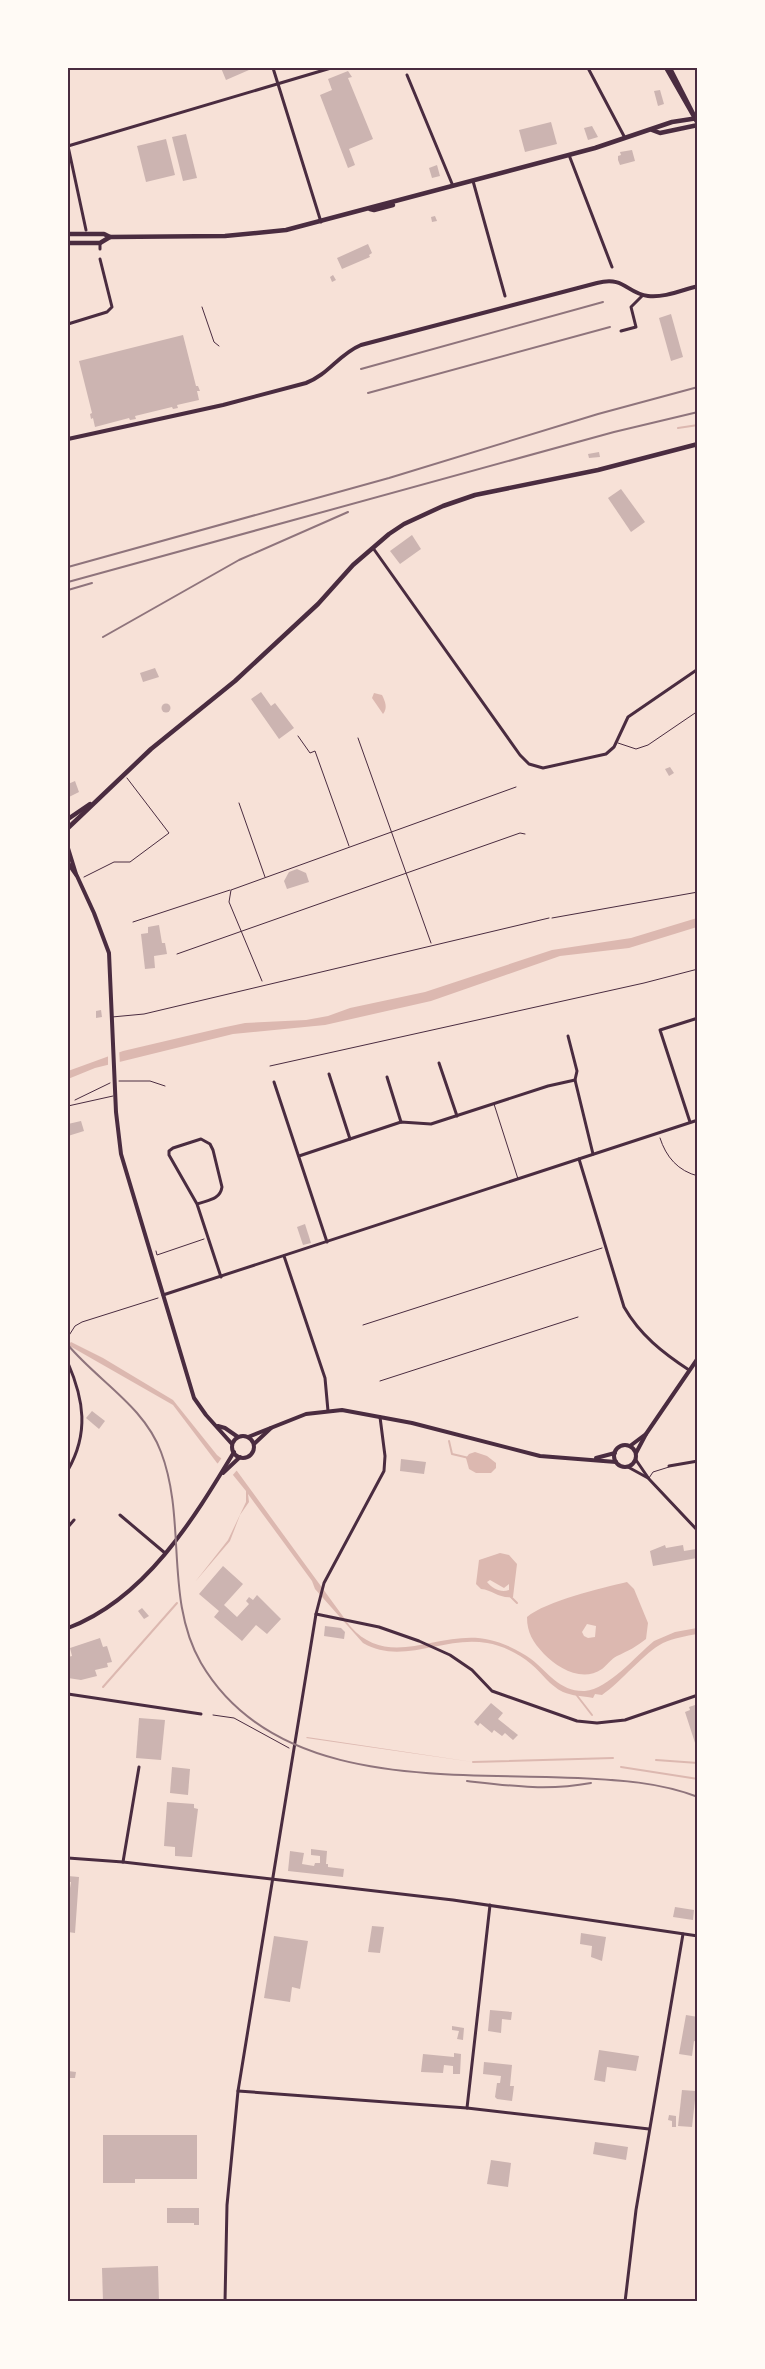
<svg xmlns="http://www.w3.org/2000/svg" width="765" height="2369" font-family="Barlow,sans-serif">
	<style>
		.water { fill: #dcb8b0; fill-rule: evenodd }
		.pier { fill: #f7e1d7 }
		.lines { fill: none; stroke-linecap: round; stroke-linejoin: round }
		.stream { stroke: #dcb8b0; stroke-width: 2 }
		.building { fill: #ccb4b1 }
		.path { stroke: #4a2c40; stroke-width: 1 }
		.service { stroke: #4a2c40; stroke-width: 1 }
		.minor { stroke: #4a2c40; stroke-width: 3 }
		.tertiary { stroke: #4a2c40; stroke-width: 4 }
		.secondary { stroke: #4a2c40; stroke-width: 4.5 }
		.primary { stroke: #4a2c40; stroke-width: 4.5 }
		.rail { stroke: #8f747c; stroke-width: 2 }
		.neatline { fill: none; stroke: #4a2c40; stroke-width: 2 }
	</style>
	<rect width="100%" height="100%" fill="#f7e1d7"/>
	<g class="water">
		<path d="M374 693 382 695C385 701 388 708 383 714L372 698Z"/>
		<path d="M697 918V927L629 948 560 956 431 1001 325 1025 233 1034 95 1068 68 1079V1071L123 1051 221 1028 245 1023 306 1020 328 1016 350 1008 425 992 552 950 631 938Z"/>
		<path d="M71 1342 103 1358 173 1400 217 1455 237 1471 350 1626C390 1672 440 1628 490 1640 504 1643 520 1651 531 1659 549 1673 560 1692 585 1691 608 1689 636 1656 654 1641L675 1632 697 1628V1634C686 1636 674 1638 663 1643 645 1652 621 1682 602 1695L595 1694 593 1698C583 1696 572 1696 563 1692 550 1686 542 1673 531 1664 520 1654 501 1645 487 1643 445 1635 402 1666 363 1643L315 1589 312 1581 248 1494 249 1502 240 1515 230 1541 195 1582 228 1540 246 1502V1491L233 1475 217 1463 173 1405 68 1345Z"/>
		<path d="M475 1452 487 1456 496 1463V1468L491 1473H476L469 1469 466 1458 469 1454Z"/>
		<path d="M500 1553 509 1555 517 1564 513 1597C499 1599 493 1590 481 1589L476 1584 479 1560ZM490 1580 504 1588 509 1584V1590C501 1593 493 1589 487 1582Z"/>
		<path d="M627 1582 634 1589 648 1623 646 1639C636 1647 628 1651 617 1656 611 1659 607 1665 602 1669 582 1683 558 1668 544 1654 533 1642 527 1633 527 1617 546 1601 602 1588 627 1582ZM587 1624 596 1626 595 1637 588 1638 584 1636 582 1632Z"/>
		<path d="M307 1737 473 1762 306 1738Z"/>
	</g>
	<g class="pier">
		<path d="M119 1049 120 1065 108 1067V1053Z"/>
		<path d="M223 1456 238 1469 231 1477 216 1466Z"/>
	</g>
	<g class="lines">
		<g class="stream">
			<path d="M678 428 698 425"/>
			<path d="M449 1441 452 1454 469 1458"/>
			<path d="M510 1596 517 1603"/>
			<path d="M103 1687 177 1603"/>
			<path d="M575 1693 592 1715"/>
			<path d="M656 1760 698 1763"/>
			<path d="M473 1762 613 1758"/>
			<path d="M621 1767 698 1779"/>
		</g>
	</g>
	<g class="building">
		<path d="M221 68H248L249 70 226 80Z"/>
		<path d="M348 71 352 77 348 78 373 139 349 149 355 165 348 168 320 95 332 90 328 79Z"/>
		<path d="M660 90 664 104 658 106 654 91Z"/>
		<path d="M551 122 557 144 525 152 519 130Z"/>
		<path d="M592 126 598 137 588 140 584 128Z"/>
		<path d="M186 134 197 178 183 181 172 137Z"/>
		<path d="M166 139 175 175 146 182 137 146Z"/>
		<path d="M632 150 635 161 620 165 618 160V156L621 155 620 152Z"/>
		<path d="M437 165 440 176 432 178 429 168Z"/>
		<path d="M435 216 437 221 432 222 431 217Z"/>
		<path d="M368 244 372 253 369 255 370 257 342 269 337 258Z"/>
		<path d="M333 275 336 280 332 282 330 277Z"/>
		<path d="M671 314 683 357 671 361 659 318Z"/>
		<path d="M183 335 196 386H198L200 391H197L199 400 177 405 178 408 173 409 172 407 135 416 136 419 130 420 129 418 95 427 93 418 91 419 90 414 92 413 79 361Z"/>
		<path d="M599 452 600 457 589 458 588 454Z"/>
		<path d="M621 489 645 522 631 532 608 498Z"/>
		<path d="M412 535 421 549 400 564 390 551Z"/>
		<path d="M155 668 159 677 143 682 140 673Z"/>
		<path d="M261 692 271 706 275 703 294 728 279 739 251 699Z"/>
		<circle cx="166" cy="708" r="4.5"/>
		<path d="M670 767 674 773 669 776 665 769Z"/>
		<path d="M75 781 79 792 69 797 68 784Z"/>
		<path d="M297 869 306 873 309 882 287 889 284 881 289 872Z"/>
		<path d="M159 925 162 943H165L167 954 154 956 155 968 145 969 141 934 148 933V927Z"/>
		<path d="M101 1010 102 1017 96 1018V1011Z"/>
		<path d="M81 1121 84 1131 68 1136V1124Z"/>
		<path d="M305 1224 311 1243 303 1245 297 1227Z"/>
		<path d="M92 1411 105 1421 99 1429 86 1418Z"/>
		<path d="M401 1459 426 1462 424 1474 400 1471Z"/>
		<path d="M665 1545 666 1548 683 1545 684 1551 696 1549 697 1558 653 1566 650 1551Z"/>
		<path d="M223 1566 243 1584 224 1605 237 1617 249 1604 246 1601 249 1597 253 1600 257 1595 281 1619 267 1634 256 1625 242 1641 214 1617 219 1611 199 1594Z"/>
		<path d="M142 1608 149 1616 144 1619 138 1611Z"/>
		<path d="M325 1626 341 1628 345 1632 344 1639 324 1636Z"/>
		<path d="M100 1638 103 1647 107 1646 112 1662 107 1663 108 1667 95 1670 97 1676 81 1680 68 1678V1657L72 1656 70 1648Z"/>
		<path d="M491 1703 503 1713 498 1719 518 1735 513 1740 505 1733 502 1736 494 1730 492 1733 480 1723 478 1726 474 1722Z"/>
		<path d="M698 1704V1749H697L685 1712 690 1710 689 1707Z"/>
		<path d="M139 1718 165 1720 161 1760 136 1758Z"/>
		<path d="M172 1767 190 1769 188 1795 170 1793Z"/>
		<path d="M167 1802 194 1804V1808L198 1809 192 1857H190L175 1856V1847L164 1846Z"/>
		<path d="M311 1849 327 1851 326 1864H328V1867L344 1869 343 1877 288 1871 290 1851 304 1853 302 1864 314 1866 315 1863H320V1856L311 1855Z"/>
		<path d="M68 1876 79 1877 75 1933 68 1932V1888H70L71 1882H68Z"/>
		<path d="M675 1907 694 1910 693 1920 673 1917Z"/>
		<path d="M372 1926 384 1927 380 1953 368 1952Z"/>
		<path d="M581 1933 606 1937 602 1961 591 1957 592 1946 580 1944Z"/>
		<path d="M274 1936 308 1941 300 1989 292 1987 290 2002 264 1998Z"/>
		<path d="M490 2010 512 2012 511 2020 502 2019 501 2033 488 2031Z"/>
		<path d="M686 2015 698 2017V2042L694 2041 692 2056 679 2054Z"/>
		<path d="M452 2026 464 2028 463 2040 457 2039 459 2031 452 2030Z"/>
		<path d="M599 2050 639 2056 636 2071 607 2067 605 2082 594 2080Z"/>
		<path d="M454 2053 461 2054 460 2074H453V2066L444 2065 443 2073 421 2072 423 2054 454 2057Z"/>
		<path d="M484 2062 512 2065 510 2086H514L512 2101 497 2099 495 2097 497 2083H500L501 2076 483 2074Z"/>
		<path d="M68 2071 76 2072 75 2078H68Z"/>
		<path d="M682 2090 696 2091 692 2127 678 2126Z"/>
		<path d="M669 2115 676 2116V2127H672V2121L668 2120Z"/>
		<path d="M103 2135H197V2179H135V2183H103Z"/>
		<path d="M595 2142 628 2147 626 2160 593 2154Z"/>
		<path d="M491 2160 511 2163 508 2187 487 2184Z"/>
		<path d="M167 2208H199V2225H194V2223H167Z"/>
		<path d="M158 2266 159 2302H103L102 2268Z"/>
	</g>
	<g class="lines">
		<g class="path">
			<path d="M202 307 214 342 219 346"/>
			<path d="M298 736 310 753 315 751 349 846"/>
			<path d="M358 738 431 943"/>
			<path d="M239 803 265 877"/>
			<path d="M84 877 114 862H130L169 833 127 778"/>
			<path d="M552 918 698 892"/>
			<path d="M133 922 230 890"/>
			<path d="M177 954 520 833 525 834"/>
			<path d="M262 981 229 902 231 890 516 787"/>
			<path d="M270 1066 644 983 698 969"/>
			<path d="M119 1081H150L165 1086"/>
			<path d="M75 1100 110 1083"/>
			<path d="M660 1138C666 1157 678 1171 698 1176"/>
			<path d="M156 1251 157 1255 204 1239"/>
			<path d="M363 1325 602 1248"/>
			<path d="M68 1337 75 1326 82 1322 158 1298"/>
			<path d="M380 1381 578 1317"/>
			<path d="M213 1715 234 1718 289 1748"/>
		</g>
		<g class="service">
			<path d="M618 743 636 749 648 745 698 711"/>
			<path d="M112 1017 144 1014 549 918"/>
			<path d="M494 1104 518 1179"/>
			<path d="M68 1106 113 1096"/>
			<path d="M649 1478 653 1472 669 1467"/>
		</g>
		<g class="minor">
			<path d="M273 68 321 222"/>
			<path d="M588 68 625 138"/>
			<path d="M407 75 453 186"/>
			<path d="M68 146 331 68"/>
			<path d="M68 146 86 230"/>
			<path d="M569 155 612 267"/>
			<path d="M473 181 505 296"/>
			<path d="M100 243V249"/>
			<path d="M68 324 107 312 112 307 100 259"/>
			<path d="M621 331 636 327 631 307 643 295"/>
			<path d="M373 548 520 755 529 764 543 768 606 754 614 747 628 717 698 669"/>
			<path d="M568 1036 577 1071 575 1080 593 1154"/>
			<path d="M439 1063 457 1116"/>
			<path d="M329 1074 350 1139"/>
			<path d="M387 1077 401 1122"/>
			<path d="M274 1082 327 1242"/>
			<path d="M690 1122 660 1030 698 1018"/>
			<path d="M299 1156 401 1122 431 1124 548 1086 575 1080"/>
			<path d="M579 1159 624 1307C640 1335 663 1353 689 1370"/>
			<path d="M197 1204C208 1200 220 1200 222 1187L213 1150 210 1144 201 1139 173 1148 169 1151V1155L197 1204 221 1277"/>
			<path d="M284 1256 325 1378 328 1411"/>
			<path d="M163 1295 698 1120"/>
			<path d="M68 1363C84 1400 89 1433 68 1470"/>
			<path d="M636 1460 649 1479 698 1531"/>
			<path d="M669 1466 698 1461"/>
			<path d="M628 1467 648 1478"/>
			<path d="M120 1515 165 1553"/>
			<path d="M68 1527 74 1520"/>
			<path d="M316 1614 379 1627 419 1641 450 1655 472 1670 492 1691 577 1721 597 1723 625 1720 698 1695"/>
			<path d="M68 1694 201 1714"/>
			<path d="M68 1858 123 1862 453 1900 698 1936"/>
			<path d="M123 1862 139 1767"/>
			<path d="M238 2091 467 2108 649 2129"/>
			<path d="M467 2108 490 1905"/>
			<path d="M225 2302 227 2205 238 2091 316 1614 324 1583 384 1471 385 1456 380 1417"/>
			<path d="M625 2302 636 2210 683 1934"/>
		</g>
		<g class="tertiary">
			<path d="M666 68 698 124"/>
			<path d="M670 68 697 121"/>
			<path d="M68 439 223 405 306 383C328 375 339 354 361 345L597 283C625 276 626 293 648 296 664 298 682 290 698 286"/>
			<path d="M68 848 76 874"/>
			<path d="M68 863 77 876 94 913 109 953 116 1112 121 1154 194 1398 206 1415 232 1444"/>
			<path d="M218 1426 225 1428 238 1437"/>
			<circle cx="243" cy="1447" r="11"/>
			<path d="M248 1437 306 1414 342 1410 412 1423 540 1456 616 1462"/>
			<path d="M254 1444 271 1428"/>
			<circle cx="625" cy="1456" r="11"/>
			<path d="M630 1446 646 1434 698 1358"/>
			<path d="M636 1453 646 1434"/>
			<path d="M596 1458 615 1453"/>
			<path d="M223 1473 240 1457"/>
			<path d="M68 1628C145 1599 193 1520 234 1452"/>
		</g>
		<g class="secondary">
			<path d="M68 819 90 804"/>
			<path d="M68 828 151 749 235 681 318 604 353 565 389 534 404 524 443 506 475 495 598 470 698 444"/>
		</g>
		<g class="primary">
			<path d="M652 130 660 133 698 125"/>
			<path d="M370 209 374 210 393 205"/>
			<path d="M68 234H104L110 237 225 236 286 230 595 148 672 122 698 118"/>
			<path d="M68 243H100L110 237"/>
		</g>
		<g class="rail">
			<path d="M361 369 603 302"/>
			<path d="M368 393 610 327"/>
			<path d="M68 567 389 478 598 414 698 387"/>
			<path d="M68 582 614 432 698 412"/>
			<path d="M68 590 92 583"/>
			<path d="M103 637 239 560 348 512"/>
			<path d="M68 1345C98 1381 144 1406 161 1452 187 1520 164 1599 201 1663 276 1791 452 1772 578 1778 619 1780 659 1782 698 1797"/>
			<path d="M467 1781C511 1786 547 1791 591 1783"/>
		</g>
	</g>
	<rect width="765" height="2369" fill="none" stroke="#fffaf5" stroke-width="138"/>
	<rect x="69" y="69" width="627" height="2231" class="neatline"/>
</svg>
